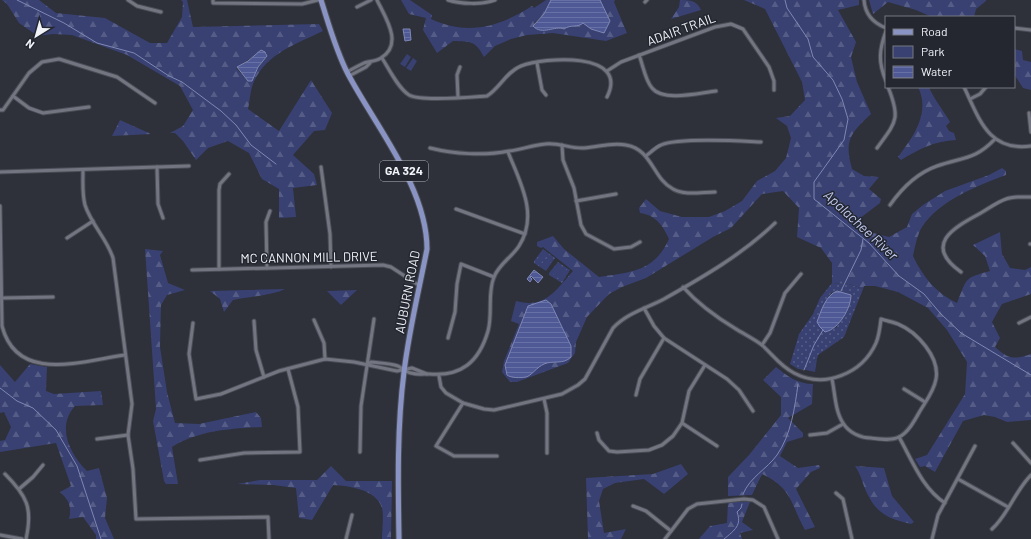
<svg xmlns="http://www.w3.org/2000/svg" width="1031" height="539" font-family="Barlow,sans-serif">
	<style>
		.green { fill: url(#green-dots); fill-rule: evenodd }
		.forest { fill: url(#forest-firs); fill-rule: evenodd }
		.pitch { fill: #384172 }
		.water { fill: url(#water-rules); stroke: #7f87b4 }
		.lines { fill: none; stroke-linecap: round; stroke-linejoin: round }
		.stream { stroke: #7f87b4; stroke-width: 1 }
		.street-casing { stroke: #4b4d55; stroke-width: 5 }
		.primary-casing { stroke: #4b4d55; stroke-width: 7 }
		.street { stroke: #737580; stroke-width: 3 }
		.primary { stroke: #8a94c4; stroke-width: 5 }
		.labels { text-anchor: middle; stroke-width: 3; stroke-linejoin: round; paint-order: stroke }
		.shield { fill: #242730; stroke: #b4b6bd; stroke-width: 1 }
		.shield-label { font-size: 12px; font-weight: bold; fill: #f1f3f9 }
		.street-label { font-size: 13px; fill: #f1f3f9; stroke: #242730 }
		.water-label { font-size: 14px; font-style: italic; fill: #c1caef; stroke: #242730 }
	</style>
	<defs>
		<pattern id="green-dots" width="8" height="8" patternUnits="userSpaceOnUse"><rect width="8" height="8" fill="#384172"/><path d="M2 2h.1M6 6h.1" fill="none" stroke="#555d87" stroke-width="1.8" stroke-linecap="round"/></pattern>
		<pattern id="forest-firs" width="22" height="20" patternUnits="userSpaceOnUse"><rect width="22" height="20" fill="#384172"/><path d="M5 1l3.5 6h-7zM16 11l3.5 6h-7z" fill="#555d87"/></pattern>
		<pattern id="water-rules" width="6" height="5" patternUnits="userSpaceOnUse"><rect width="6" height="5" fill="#4e5996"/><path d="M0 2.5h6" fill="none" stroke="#6871a5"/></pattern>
	</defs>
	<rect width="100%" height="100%" fill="#2e303a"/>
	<g class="green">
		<path d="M543 249 555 258 546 271 534 263V261Z"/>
		<path d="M558 262 570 270 562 283 549 275V273Z"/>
		<path d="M832 283 849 284 863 289 844 337 818 355 817 359 813 361 806 370 798 369 790 364 799 334 813 314 820 298ZM837 291 851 295 848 307 836 328 822 308 831 293Z"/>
	</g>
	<g class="forest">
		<path d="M2 0H39L56 13 105 18 150 43H167L182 17 183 2 181 0H187L193 27 319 24 323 31C296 44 265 54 253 84 250 91 250 101 248 109L279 131 311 80 332 113 325 130 314 131 293 155 314 174 317 185 293 188 296 217 279 218V189L262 179 249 153 228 141 208 148 196 160 183 141 175 133H170L183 126 193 110 180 86 127 55 72 35 53 34 38 36 19 23 7 4ZM261 51 267 53V57L258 67 252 81H248L236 68Z"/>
		<path d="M401 0H410L432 15 431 19C468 36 499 27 532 6L534 8 546 0H551L544 14 534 23 545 30 562 27 564 28 569 26 583 23 591 29 603 33 610 21 600 0H615L614 2 627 33 606 41 553 33 527 35 511 39 495 46 484 57C475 40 471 42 453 41L437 53 423 30 426 18 409 14Z"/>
		<path d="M680 0C689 0 697 0 701 10L671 19 679 7Z"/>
		<path d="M744 0H859V5L838 10 856 42 851 57 857 82 871 114C850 134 844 140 852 169L864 176 879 177 869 189 881 199 880 203 859 219 870 232 889 237 907 227 912 214 923 205 945 191 989 175 1002 168 1006 171V175C977 186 940 200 922 227 917 235 915 247 913 256 923 277 936 293 957 303 967 278 964 278 990 271L985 256 973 245 1000 232 1002 254 1010 268 1025 270 1031 267V294L1002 304 992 322 1000 338 995 347C1008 359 1014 360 1031 354V420L1007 422 995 417 984 415 963 421 935 472 925 466 920 467 915 459 927 455 965 394 967 362 947 330 928 308 898 292 875 286H864L863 289 849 284 832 283V263L821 248 797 237 799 208 783 191 762 194 731 228 713 237 646 278 622 287 609 294 587 317 576 342 575 353 568 363 517 382H510L502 372 504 361 519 324 511 321 516 301C545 309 555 291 573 271L543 247 541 248 537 246V242L553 236 564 249 599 277C631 272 654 272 669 239 663 226 656 215 640 213L639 208 646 199 660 211 682 217H709L725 211 742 201 757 181 775 171 786 158 791 138 787 126 776 118 790 116 805 100 802 82 765 9Z"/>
		<path d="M869 0H986V1L976 9 974 17H932L916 10 888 2 873 14Z"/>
		<path d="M1014 49 1022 51 1023 60 1031 62V90L1023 88 1014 74Z"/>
		<path d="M918 87H929C933 98 944 111 950 122L946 126 949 131 954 133 956 140C935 141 919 149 901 160L898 157C913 137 931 113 918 87Z"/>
		<path d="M120 120 151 134 112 136Z"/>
		<path d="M145 249 163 251 160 255 168 283 185 290 167 295 161 305 160 347 167 392 175 423 199 424 256 412 261 418 262 427C230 429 200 430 172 447L178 484H166L164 481 153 421 156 409Z"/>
		<path d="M285 289C274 295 247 297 233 300L224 312 220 299 210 291Z"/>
		<path d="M357 290 341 305 327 291Z"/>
		<path d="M817 359 815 372 806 370 813 361Z"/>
		<path d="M30 364 47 367 46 391 54 394 101 391 103 405 75 406C56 427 70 454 87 471L99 468 107 498 105 518 114 539H96V535L83 517 69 519C72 507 69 500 60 492L71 486 56 443 0 452V441L5 440 11 427 4 412 0 413V365L15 382Z"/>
		<path d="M776 367C787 376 798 384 813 384L812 404 788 418 803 433V437L787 442 780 456 798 468 819 465 820 468 811 472 796 489 815 527 805 530C790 503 793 489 762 474L752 495 728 496V477L749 455 781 415V397L763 380Z"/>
		<path d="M681 464 688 474 664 494 644 479 615 483 603 489 599 501 604 533 626 529 621 539H588L586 478 653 474Z"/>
		<path d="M331 466 346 481H392L391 539H382C382 530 384 516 382 508 376 489 349 486 333 485L312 520 299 518 296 488 273 485 237 484 260 480H317Z"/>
		<path d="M855 466 884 468 892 496 914 522 911 524C893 520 878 515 869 497 863 487 862 476 855 466Z"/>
		<path d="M728 502H750L742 522 753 530 740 533 742 539H699L710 526 727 523Z"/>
	</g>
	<g class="pitch">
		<path d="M407 54 411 57 405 67 400 64Z"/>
		<path d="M413 58 417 61 411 71 406 68Z"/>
		<path d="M543 251 548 255 540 264 536 261Z"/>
		<path d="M549 256 553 259 546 269 542 265Z"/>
		<path d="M559 264 563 267 556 276 551 273Z"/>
		<path d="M564 268 569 272 561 281 557 277Z"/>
	</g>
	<g class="water">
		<path d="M551 0H600L610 21 604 33 591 29 583 23C578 28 571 24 564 29 555 25 542 36 533 26L544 14Z"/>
		<path d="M403 29H410L411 40 405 41Z"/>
		<path d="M261 50 265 52 267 56 258 67 252 81H248L237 67 248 61Z"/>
		<path d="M534 270 543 277 538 283 531 276 530 277 532 279 530 282 527 279Z"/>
		<path d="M837 291 851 295C851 308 839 329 825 332L820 327 817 322C821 311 826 295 837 291Z"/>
		<path d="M546 300 551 304 571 346V357C563 365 553 360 544 364 537 367 531 376 526 377 520 378 511 378 507 375L505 365 528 306Z"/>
	</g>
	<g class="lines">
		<g class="stream">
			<path d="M17 0 64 23 97 43 134 53 169 76 182 82 221 111 236 125 251 145 276 164"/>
			<path d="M785 0 787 8 808 39 813 57 833 80 842 99 848 119 844 140 814 182V199L869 243 899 276 924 294 940 313 961 333 1031 375"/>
			<path d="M841 291 861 250 863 239"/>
			<path d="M804 370 814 345 823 330"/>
			<path d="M0 388 17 401 33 408 56 430 77 466 101 539"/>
			<path d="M743 494C750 477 767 469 777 455 791 435 795 407 798 384"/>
			<path d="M724 539C735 530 742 525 737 512L741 508 742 504"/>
		</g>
		<g class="street-casing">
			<g id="street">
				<path d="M128 0 137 6 161 12"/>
				<path d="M213 0V3L302 4 318 0"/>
				<path d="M448 0C461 4 482 5 495 0"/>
				<path d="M864 0C865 14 873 23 886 28"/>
				<path d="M645 2 647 0"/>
				<path d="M357 7 371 0"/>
				<path d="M1014 28 1031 30"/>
				<path d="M886 31C879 50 878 62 886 81"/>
				<path d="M639 55C643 65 645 80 652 88 663 102 699 93 716 91"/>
				<path d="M382 58C389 69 398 88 409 95 421 102 472 97 487 96 500 88 506 72 521 66 544 57 630 51 607 97"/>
				<path d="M537 63 542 90 546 95"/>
				<path d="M607 71 621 62 715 27 731 24 743 29 769 67 774 81V90"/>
				<path d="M347 72C352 69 358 66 364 63 369 61 375 62 381 58 404 44 385 17 377 0"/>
				<path d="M349 76 366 67 370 63"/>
				<path d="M964 87C979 118 988 152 1031 146"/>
				<path d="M13 96 29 108 43 113 89 107"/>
				<path d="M458 97 457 75 460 67"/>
				<path d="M970 99 980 94 986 87"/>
				<path d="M0 110H3L29 73 42 62 59 59 117 77 155 103"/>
				<path d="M1029 113 1031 132"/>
				<path d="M562 145 563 160 574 188 581 225 586 234 614 249 631 247 640 242"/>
				<path d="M430 148C454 154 484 156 509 151 521 150 532 145 545 144 558 142 571 149 584 148 599 147 611 142 626 145 652 149 653 179 673 189 685 196 702 192 715 192"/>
				<path d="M877 148C896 122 901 119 888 87"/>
				<path d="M646 156C651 152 656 147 661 145 679 137 740 141 761 142"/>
				<path d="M157 167 158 204 163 218"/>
				<path d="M321 167 330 234 331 267"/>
				<path d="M83 170C83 181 82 194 85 205 91 224 107 239 113 258L132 404 128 435 133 469 136 519 268 517 269 539"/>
				<path d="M0 172 189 166"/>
				<path d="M576 201 616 194"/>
				<path d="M890 205C902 188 917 173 937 166 963 157 975 160 995 139"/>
				<path d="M0 206 2 326C17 384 82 361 125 355"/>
				<path d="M456 209 525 234"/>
				<path d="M67 238 93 221"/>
				<path d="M1030 244H1031"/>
				<path d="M267 268 266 222 270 211"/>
				<path d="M219 269V190L220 184 229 174"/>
				<path d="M192 270 383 265 391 267 420 286"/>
				<path d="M961 272C923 245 953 228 979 214 988 209 997 202 1006 199 1014 196 1023 197 1031 197"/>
				<path d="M683 287C699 305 716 317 736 329 744 334 754 339 762 345 773 355 780 366 794 373 824 389 862 374 876 343 879 336 880 328 881 319 887 321 893 322 898 324 917 332 940 357 936 379 934 391 926 401 920 411 915 420 908 433 899 437 891 441 880 439 871 438 861 438 849 433 843 423 835 411 835 393 832 379"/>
				<path d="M3 298 53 297"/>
				<path d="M644 308 654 326 664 338 727 379 739 390 753 411"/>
				<path d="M314 320 324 343 325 359"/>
				<path d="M254 321 256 350 264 377"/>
				<path d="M193 323 189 354 196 399 221 394 279 371 325 359 354 362 397 371 412 368 427 374"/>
				<path d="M1019 323 1031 317"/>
				<path d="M448 338 455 312 457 284 461 264 494 277"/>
				<path d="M762 345 770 333 785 293 801 274"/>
				<path d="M367 364 371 362C379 363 390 363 398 366 402 368 406 372 411 373 417 375 423 374 429 374 461 377 479 362 488 331 493 313 487 294 494 277 499 264 512 257 519 246 539 215 520 182 508 152"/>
				<path d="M439 376 441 387 446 393 463 403 484 409 494 410 562 394 578 385 585 379 613 328C627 313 647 308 664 299 703 277 743 254 775 223"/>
				<path d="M904 389 925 402"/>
				<path d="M636 395 640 379 664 338"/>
				<path d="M544 399 547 413V453"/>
				<path d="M463 403 436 446 454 456H497"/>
				<path d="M682 423 717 446"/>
				<path d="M597 433 599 440 609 451 617 452 649 450 662 445 673 436 682 423 689 391 705 365"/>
				<path d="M810 435 827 433 843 424"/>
				<path d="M899 437C912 460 922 488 945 503"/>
				<path d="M97 439 128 435"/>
				<path d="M1013 443 1031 463"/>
				<path d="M360 452 361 406 374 319"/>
				<path d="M200 460 244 453 300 452 298 407 288 369"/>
				<path d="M5 474C27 496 33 508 26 539"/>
				<path d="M958 479 1008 507"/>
				<path d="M19 489 33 477 43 465"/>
				<path d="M836 493 843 499 852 539"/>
				<path d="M633 506 646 511 671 531"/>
				<path d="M992 529C1008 515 1015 491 1031 475"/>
				<path d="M0 535 22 539"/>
				<path d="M346 539 352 515"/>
				<path d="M665 539 688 509 697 504 744 499 753 500 764 507 778 539"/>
				<path d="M932 539 938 515 975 446"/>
			</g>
		</g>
		<g class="primary-casing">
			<path id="primary" d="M321 0C329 25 336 51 348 74 376 127 427 188 427 249 419 290 409 330 404 372 397 427 398 483 399 539"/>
		</g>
		<use href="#street" class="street"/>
		<use href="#primary" class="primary"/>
	</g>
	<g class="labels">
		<rect class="shield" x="380" y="161" width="48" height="20" rx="3"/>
		<g class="shield-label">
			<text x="404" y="175">GA 324</text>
		</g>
		<g class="street-label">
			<text transform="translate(681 29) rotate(-20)" y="5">ADAIR TRAIL</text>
			<text transform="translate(309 257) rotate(-1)" y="5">MC CANNON MILL DRIVE</text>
			<text transform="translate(407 292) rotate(-79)" y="5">AUBURN ROAD</text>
		</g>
		<g class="water-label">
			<text transform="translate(861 225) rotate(43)" y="5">Apalachee River</text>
		</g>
	</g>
	<rect x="885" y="16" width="130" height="72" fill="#242730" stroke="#767980"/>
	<rect x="893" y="29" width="20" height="6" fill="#8a94c4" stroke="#767980"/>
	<text x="921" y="36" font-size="12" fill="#f1f3f9">Road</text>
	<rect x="893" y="46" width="20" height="12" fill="#384172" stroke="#767980"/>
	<text x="921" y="56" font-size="12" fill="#f1f3f9">Park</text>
	<rect x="893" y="66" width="20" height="12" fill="url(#water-rules)" stroke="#767980"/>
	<text x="921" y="76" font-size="12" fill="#f1f3f9">Water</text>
	<g transform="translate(36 36) rotate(217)" stroke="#242730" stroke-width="3" paint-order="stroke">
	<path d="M0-3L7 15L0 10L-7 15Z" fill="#f1f3f9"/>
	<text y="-6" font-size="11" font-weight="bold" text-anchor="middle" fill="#f1f3f9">N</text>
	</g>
</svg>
